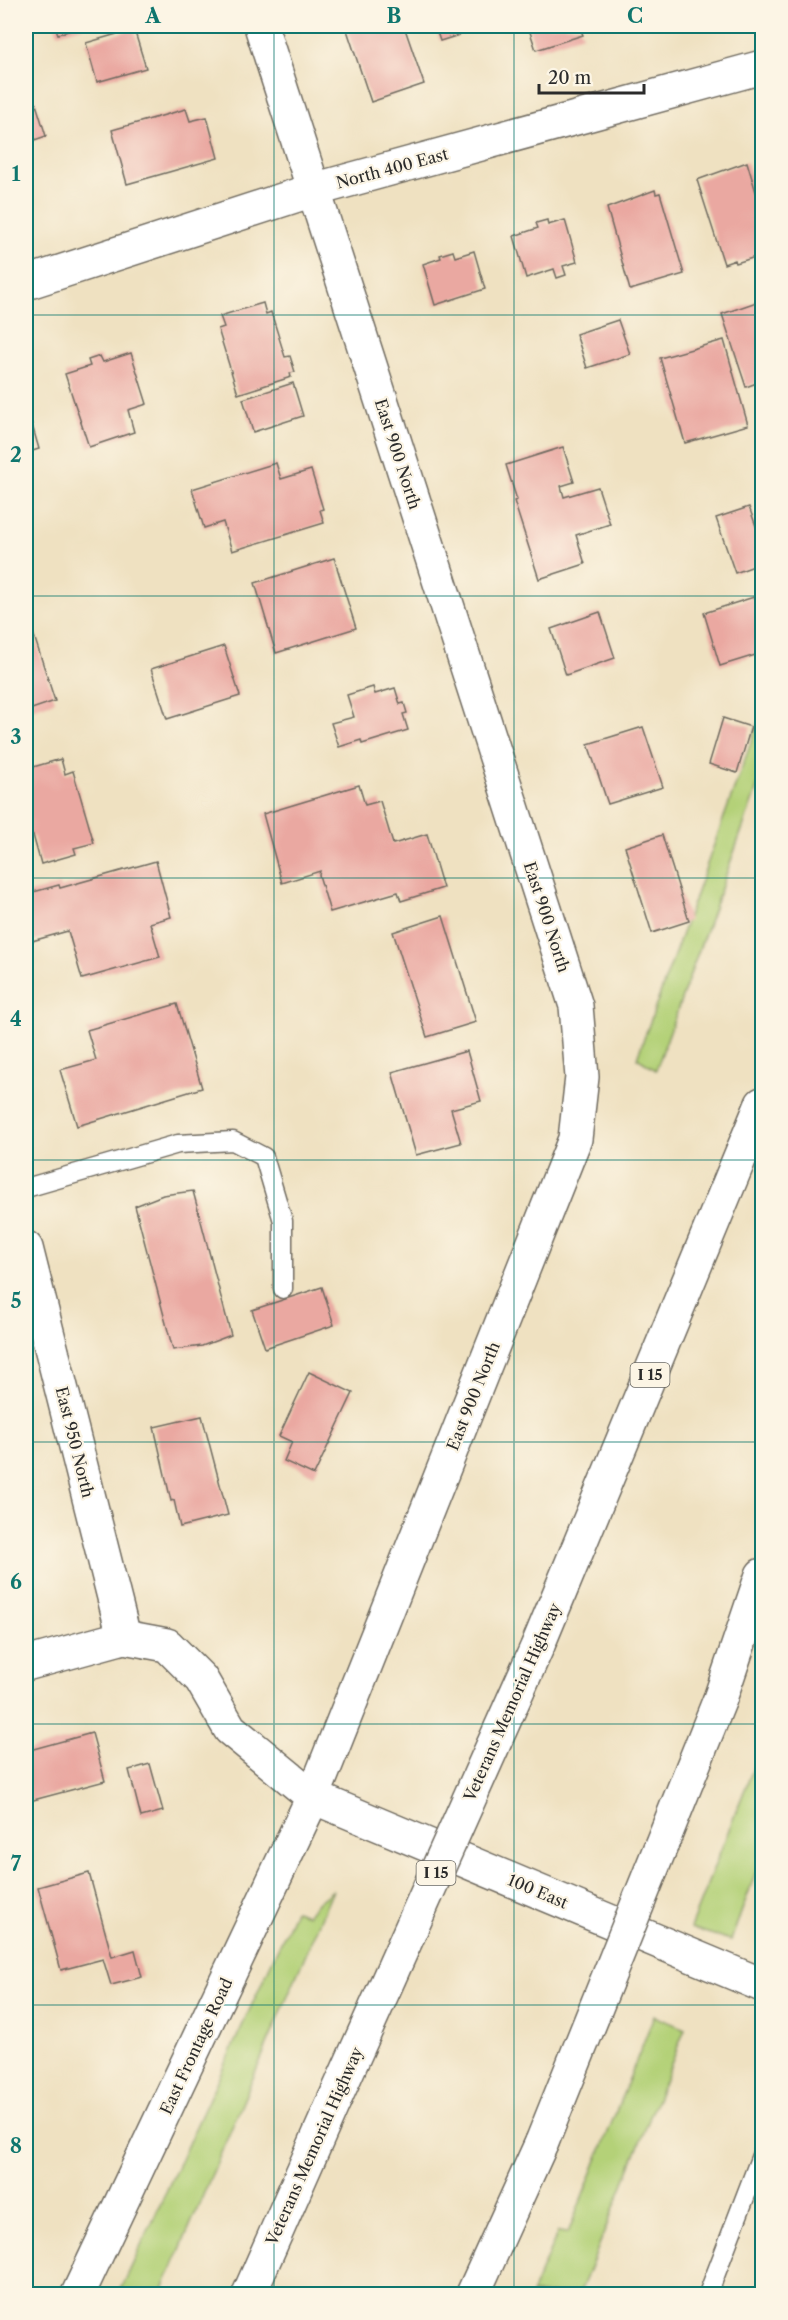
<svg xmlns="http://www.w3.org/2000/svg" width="788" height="2320" font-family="'Libre Caslon Text',serif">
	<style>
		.green { fill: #b4d178; stroke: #707e52; stroke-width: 1.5 }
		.building { fill: #eaa8a1 }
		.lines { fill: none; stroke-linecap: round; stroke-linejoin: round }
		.service-casing { stroke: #706b60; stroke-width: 21 }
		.minor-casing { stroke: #706b60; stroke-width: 36 }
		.tertiary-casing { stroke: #706b60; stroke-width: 36 }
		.motorway-casing { stroke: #706b60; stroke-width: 36 }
		.service { stroke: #fff; stroke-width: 18 }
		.minor { stroke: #fff; stroke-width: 33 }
		.tertiary { stroke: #fff; stroke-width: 33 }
		.motorway { stroke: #fff; stroke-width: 33 }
		.motorway-bridge-casing { stroke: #706b60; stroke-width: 36; stroke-linecap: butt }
		.motorway-bridge { stroke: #fff; stroke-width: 33 }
		.grid { fill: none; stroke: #0f766e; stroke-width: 1.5; stroke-opacity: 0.55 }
		.labels { text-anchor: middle; stroke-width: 4.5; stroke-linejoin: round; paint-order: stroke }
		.shield { fill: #fcf5e5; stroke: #6a6863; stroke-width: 1.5 }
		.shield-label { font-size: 15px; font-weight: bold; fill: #2b2b2b }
		.street-label { font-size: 16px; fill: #2b2b2b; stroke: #fcf5e5 }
		.neatline { fill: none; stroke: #0f766e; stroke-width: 2 }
		.grid-label { font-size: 20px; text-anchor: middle; font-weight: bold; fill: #0f766e }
	</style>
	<rect width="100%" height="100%" fill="#fcf5e5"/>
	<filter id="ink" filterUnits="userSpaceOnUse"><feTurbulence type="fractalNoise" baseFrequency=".0167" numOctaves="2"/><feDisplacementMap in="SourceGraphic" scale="12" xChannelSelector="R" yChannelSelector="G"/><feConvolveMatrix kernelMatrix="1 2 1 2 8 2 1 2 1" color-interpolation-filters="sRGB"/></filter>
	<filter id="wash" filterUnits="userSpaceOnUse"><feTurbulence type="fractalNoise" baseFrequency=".008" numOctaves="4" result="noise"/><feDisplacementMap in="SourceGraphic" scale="24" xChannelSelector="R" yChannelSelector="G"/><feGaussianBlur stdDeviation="1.35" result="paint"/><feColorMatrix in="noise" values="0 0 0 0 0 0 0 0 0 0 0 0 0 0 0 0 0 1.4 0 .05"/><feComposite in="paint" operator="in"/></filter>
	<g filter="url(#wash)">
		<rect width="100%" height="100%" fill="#efe1c1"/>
		<g class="green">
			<path d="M762 712V774L656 1070 637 1058Z"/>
			<path d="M762 1746V1856L731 1940 690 1928Z"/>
			<path d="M333 1890 161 2294H119L295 1911 307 1915 318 1902Z"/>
			<path d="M654 2016 685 2029 586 2278 579 2294H531L558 2232 568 2233Z"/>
		</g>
		<g id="blocks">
			<g class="building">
				<path d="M55 26H85L58 34Z"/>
				<path d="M359 26H404L424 84 371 102 347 30Z"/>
				<path d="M435 26H488L440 41Z"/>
				<path d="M528 26H579L583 35 536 50Z"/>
				<path d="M134 29 146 68 97 82 86 43Z"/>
				<path d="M31 88 46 136 26 143V90Z"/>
				<path d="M186 109 190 121 207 117 218 158 127 184 112 130Z"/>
				<path d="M747 162 762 212V236L758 237 762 255 736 263 735 260 724 264 697 180Z"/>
				<path d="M655 190 656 194 660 193 684 274 630 290 607 208Z"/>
				<path d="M547 220 548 225 565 220 577 262 563 266 566 275 557 278 554 269 526 278 514 236 538 228 536 223Z"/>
				<path d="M453 251 455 257 474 251 485 289 435 305 423 264 441 258 440 255Z"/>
				<path d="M762 300V381L746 387 722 314Z"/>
				<path d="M263 303 266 314 271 312 285 357 290 356 295 372 290 373 291 377 238 394 218 329 224 327 220 316Z"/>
				<path d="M618 320 630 354 587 368 576 334Z"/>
				<path d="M724 340 748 425 685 443 660 358Z"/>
				<path d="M131 353 147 404 128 410 134 432 89 447 65 374 90 366 88 360 100 356 103 362Z"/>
				<path d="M293 383 303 416 253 432 243 399Z"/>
				<path d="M26 404 39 449 26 453Z"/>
				<path d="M563 447 574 482 561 486 564 497 598 487 610 524 576 535 585 564 539 579 514 501 517 500 506 465Z"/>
				<path d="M276 463 281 479 311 470 323 509 320 510 324 523 232 551 223 522 204 528 192 489Z"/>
				<path d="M749 507 760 537 762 536V563L735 573 716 518Z"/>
				<path d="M334 558 356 628 276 653 255 583Z"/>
				<path d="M757 596 762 613V653L720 666 704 613Z"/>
				<path d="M26 611 55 701 26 711Z"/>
				<path d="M600 612 615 658 566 675 551 629Z"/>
				<path d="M224 646 240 696 167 719 151 669Z"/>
				<path d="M373 687 375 694 395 688 400 704 404 703 407 713 403 714 408 730 362 744 361 740 339 747 331 723 354 717 347 695Z"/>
				<path d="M723 718 751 727 737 773 709 764Z"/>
				<path d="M643 727 663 787 608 804 588 744Z"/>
				<path d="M61 759 65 774 73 771 94 843 74 848 76 854 41 864 33 835 26 837V769Z"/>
				<path d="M359 785 365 805 380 801 393 844 427 834 443 888 401 901 398 892 330 912 319 875 320 871 282 883 263 814Z"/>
				<path d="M662 835 689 921 652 933 625 847Z"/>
				<path d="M156 861 171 917 150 923 160 957 82 979 68 931 32 941 26 917V894L59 885 60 888Z"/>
				<path d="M443 916 476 1022 427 1037 393 932Z"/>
				<path d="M177 1004 202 1088 77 1126 60 1070 96 1060 87 1030Z"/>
				<path d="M467 1051 481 1101 451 1109 461 1143 416 1155 392 1072Z"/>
				<path d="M193 1191 231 1335 202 1346 173 1350 135 1206 163 1195Z"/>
				<path d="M322 1287 334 1325 265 1348 252 1310Z"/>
				<path d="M309 1372 353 1393 314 1475 284 1461 292 1442 279 1436Z"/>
				<path d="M202 1416 228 1515 180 1527 174 1500 171 1501 154 1427Z"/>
				<path d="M92 1733 105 1781 26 1802V1751Z"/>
				<path d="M150 1764 163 1811 141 1817 129 1770Z"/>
				<path d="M89 1873 112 1957 135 1950 142 1977 111 1985 103 1959 61 1970 38 1887Z"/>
			</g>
		</g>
	</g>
	<g filter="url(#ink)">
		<use href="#blocks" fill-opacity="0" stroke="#706b60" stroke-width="1.5"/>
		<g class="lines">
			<g class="service-casing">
				<g id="service">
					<path d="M26 1188 178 1144 233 1141 264 1157 283 1221V1289"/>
					<path d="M708 2294 762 2153"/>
				</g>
			</g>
			<g class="minor-casing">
				<g id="minor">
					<path d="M26 283 313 190 762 67"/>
					<path d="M26 1248 124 1637"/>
					<path d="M26 1664 124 1637 167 1645 201 1679 230 1729 313 1797"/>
				</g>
			</g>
			<g class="tertiary-casing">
				<g id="tertiary">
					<path d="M313 1797 762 1985"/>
					<path d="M78 2294 313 1797 575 1139 582 1077 576 1006 261 26"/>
				</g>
			</g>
			<g class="motorway-casing">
				<g id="motorway">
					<path d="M538 1645 762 1104"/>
					<path d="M720 1699 762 1575"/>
					<path d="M249 2294 334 2101"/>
					<path d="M473 2294 542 2142"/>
				</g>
			</g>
			<use href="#service" class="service"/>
			<use href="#minor" class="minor"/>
			<use href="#tertiary" class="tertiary"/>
			<use href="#motorway" class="motorway"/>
			<g class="motorway-bridge-casing">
				<g id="motorway-bridge">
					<path d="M334 2101 538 1645"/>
					<path d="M542 2142 720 1699"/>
				</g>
			</g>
			<use href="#motorway-bridge" class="motorway-bridge"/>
		</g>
	</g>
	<path class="grid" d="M274 26V2294M514 26V2294M26 315H762M26 596H762M26 878H762M26 1160H762M26 1442H762M26 1724H762M26 2005H762"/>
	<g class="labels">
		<g class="shield">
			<rect x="630.5" y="1363" width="39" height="24" rx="4.5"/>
			<rect x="416.5" y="1861" width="39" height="24" rx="4.5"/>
		</g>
		<g class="shield-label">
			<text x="650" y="1380">I 15</text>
			<text x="436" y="1878">I 15</text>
		</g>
		<g class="street-label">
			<text transform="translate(392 168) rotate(-15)" y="6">North 400 East</text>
			<text transform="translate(398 454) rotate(72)" y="6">East 900 North</text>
			<text transform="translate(547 917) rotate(72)" y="6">East 900 North</text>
			<text transform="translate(473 1396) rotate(-68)" y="6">East 900 North</text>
			<text transform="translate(75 1442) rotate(76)" y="6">East 950 North</text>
			<text transform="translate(512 1702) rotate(-66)" y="6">Veterans Memorial Highway</text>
			<text transform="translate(538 1891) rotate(23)" y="6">100 East</text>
			<text transform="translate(196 2046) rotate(-65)" y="6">East Frontage Road</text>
			<text transform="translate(314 2146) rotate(-66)" y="6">Veterans Memorial Highway</text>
		</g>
	</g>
	<rect width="788" height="2320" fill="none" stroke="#fcf5e5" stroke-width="66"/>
	<path d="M539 84v9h105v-9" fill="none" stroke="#2b2b2b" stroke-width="3"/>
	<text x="548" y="84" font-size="18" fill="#2b2b2b" stroke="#fcf5e5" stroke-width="4.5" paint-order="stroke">20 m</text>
	<rect x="33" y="33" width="722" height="2254" class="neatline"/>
	<g class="grid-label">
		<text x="153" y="23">A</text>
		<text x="394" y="23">B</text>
		<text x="635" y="23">C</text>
		<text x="16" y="181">1</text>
		<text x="16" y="462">2</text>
		<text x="16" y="744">3</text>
		<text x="16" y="1026">4</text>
		<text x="16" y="1308">5</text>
		<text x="16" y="1589">6</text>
		<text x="16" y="1871">7</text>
		<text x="16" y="2153">8</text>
	</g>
</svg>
